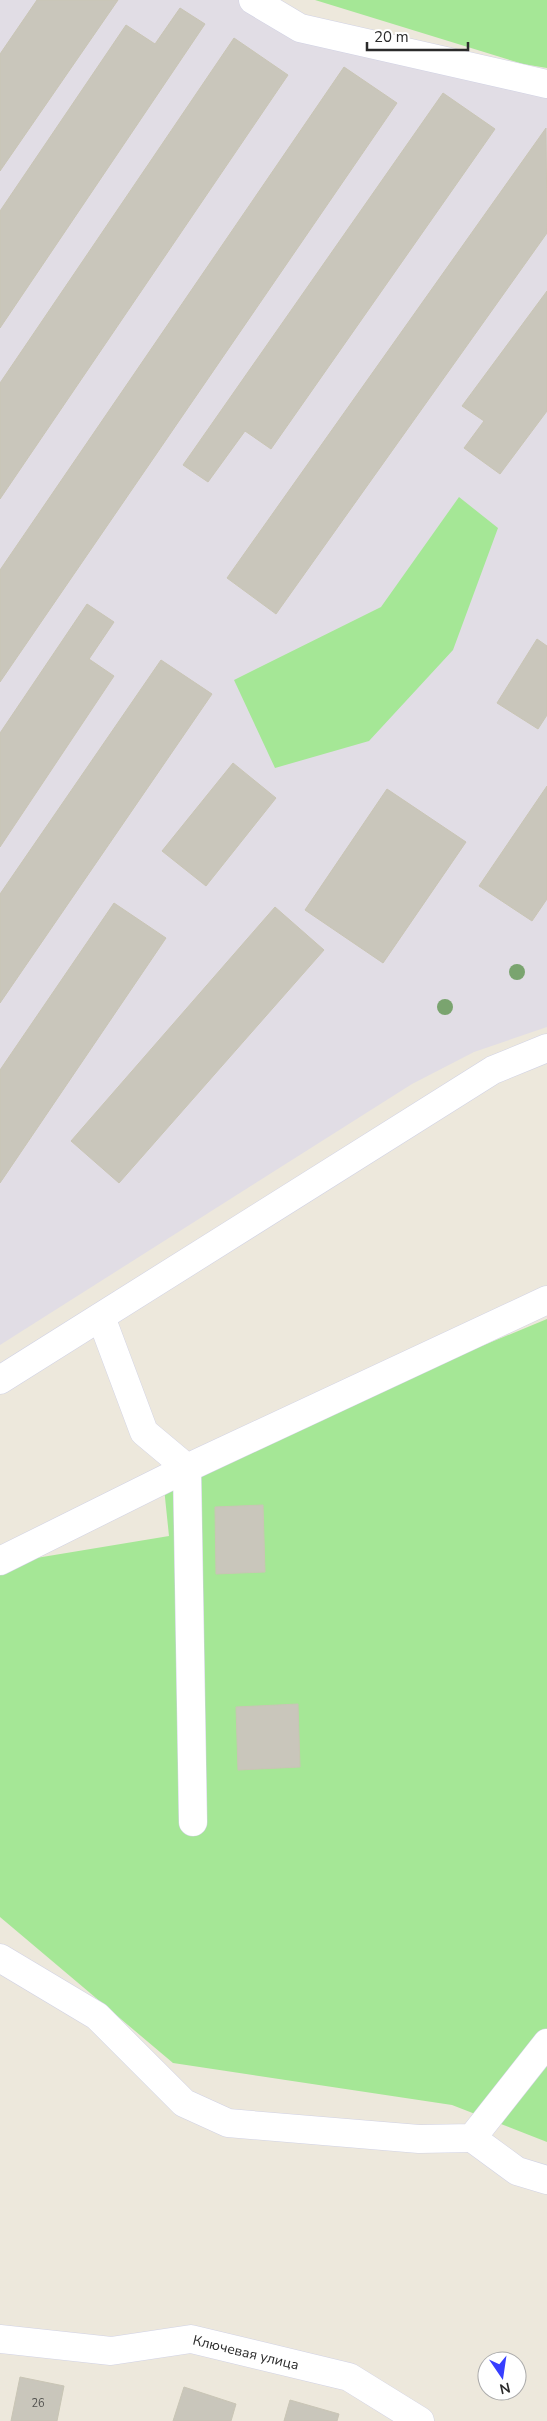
<svg xmlns="http://www.w3.org/2000/svg" width="547" height="2421" font-family="'Nunito Sans',sans-serif">
	<style>
		.industrial { fill: #e1dde5 }
		.green { fill: #a5e796 }
		.building { fill: #c9c6bb; stroke: #c9c5b5 }
		.lines { fill: none; stroke-linecap: round; stroke-linejoin: round }
		.minor-casing { stroke: #d1d2e4; stroke-width: 29 }
		.minor { stroke: #fff; stroke-width: 28 }
		.tree { fill: #7aa46f }
		.labels { text-anchor: middle; stroke-width: 4.5; stroke-linejoin: round; paint-order: stroke }
		.number-label { font-size: 11px; fill: #52524f }
		.street-label { font-size: 14px; fill: #2b2b2b; stroke: #fff }
	</style>
	<rect width="100%" height="100%" fill="#ede8dc"/>
	<path class="industrial" d="M0 0H266L281 10 547 94V1027L474 1052 412 1084 0 1345Z"/>
	<g class="green">
		<path d="M315 0H547V68L523 64Z"/>
		<path d="M459 497 498 528 453 650 369 741 275 768 234 680 381 607Z"/>
		<path d="M547 1319V2142L452 2105 173 2063 0 1917V1564L169 1536 163 1478Z"/>
	</g>
	<g class="building">
		<path d="M37 0H118L0 171V54Z"/>
		<path d="M180 8 205 24 0 328V211L126 25 155 44Z"/>
		<path d="M234 38 288 75 0 499V383Z"/>
		<path d="M344 67 397 103 0 682V570Z"/>
		<path d="M443 93 495 129 271 449 245 431 208 482 183 465Z"/>
		<path d="M546 128 547 233 276 614 227 578Z"/>
		<path d="M547 291V411L500 474 464 448 484 421 462 406Z"/>
		<path d="M87 604 114 622 89 659 114 676 0 847V733Z"/>
		<path d="M537 639 547 646V715L538 729 497 703Z"/>
		<path d="M161 660 212 694 0 1003V894Z"/>
		<path d="M233 763 276 798 206 886 162 851Z"/>
		<path d="M547 786V899L532 921 479 886Z"/>
		<path d="M387 789 466 842 383 963 305 910Z"/>
		<path d="M114 903 166 938 0 1183V1070Z"/>
		<path d="M275 907 324 950 119 1183 71 1141Z"/>
		<path d="M263 1505 265 1572 216 1574 215 1507Z"/>
		<path d="M298 1704 300 1767 238 1770 236 1707Z"/>
		<path d="M20 2377 64 2386 57 2421H11Z"/>
		<path d="M184 2387 236 2404 231 2421H173Z"/>
		<path d="M290 2400 339 2414 337 2421H284Z"/>
	</g>
	<g class="lines">
		<g class="minor-casing">
			<g id="minor">
				<path d="M253 0 300 28 547 84"/>
				<path d="M101 1317 144 1432 187 1468 547 1300"/>
				<path d="M0 1380 493 1070 547 1048"/>
				<path d="M0 1561 187 1468 193 1822"/>
				<path d="M0 1958 97 2016 184 2103 228 2123 419 2139 472 2138 547 2043"/>
				<path d="M472 2138 517 2171 547 2180"/>
				<path id="s1" d="M0 2339 111 2351 191 2339 349 2377 420 2421"/>
			</g>
		</g>
		<use href="#minor" class="minor"/>
	</g>
	<g class="tree">
		<circle cx="517" cy="972" r="8"/>
		<circle cx="445" cy="1007" r="8"/>
	</g>
	<g class="labels">
		<g class="number-label">
			<text x="38" y="2407">26</text>
		</g>
		<g class="street-label">
			<text dy="5" stroke="none"><textPath href="#s1" startOffset="249">Ключевая улица</textPath></text>
		</g>
	</g>
	<g transform="translate(502 2376) rotate(167)"><circle r="24" fill="#ffffff" stroke="#aaaaaa"/>
	<path d="M0-4L9 19L0 12L-9 19Z" fill="#373eff"/>
	<text y="-8" font-size="14" font-weight="bold" text-anchor="middle" fill="#2b2b2b">N</text>
	</g>
	<path d="M367 42v8h101v-8" fill="none" stroke="#2b2b2b" stroke-width="2.5"/>
	<text x="374" y="42" font-size="15" fill="#2b2b2b" stroke="#ffffff" stroke-width="4" paint-order="stroke">20 m</text>
</svg>
